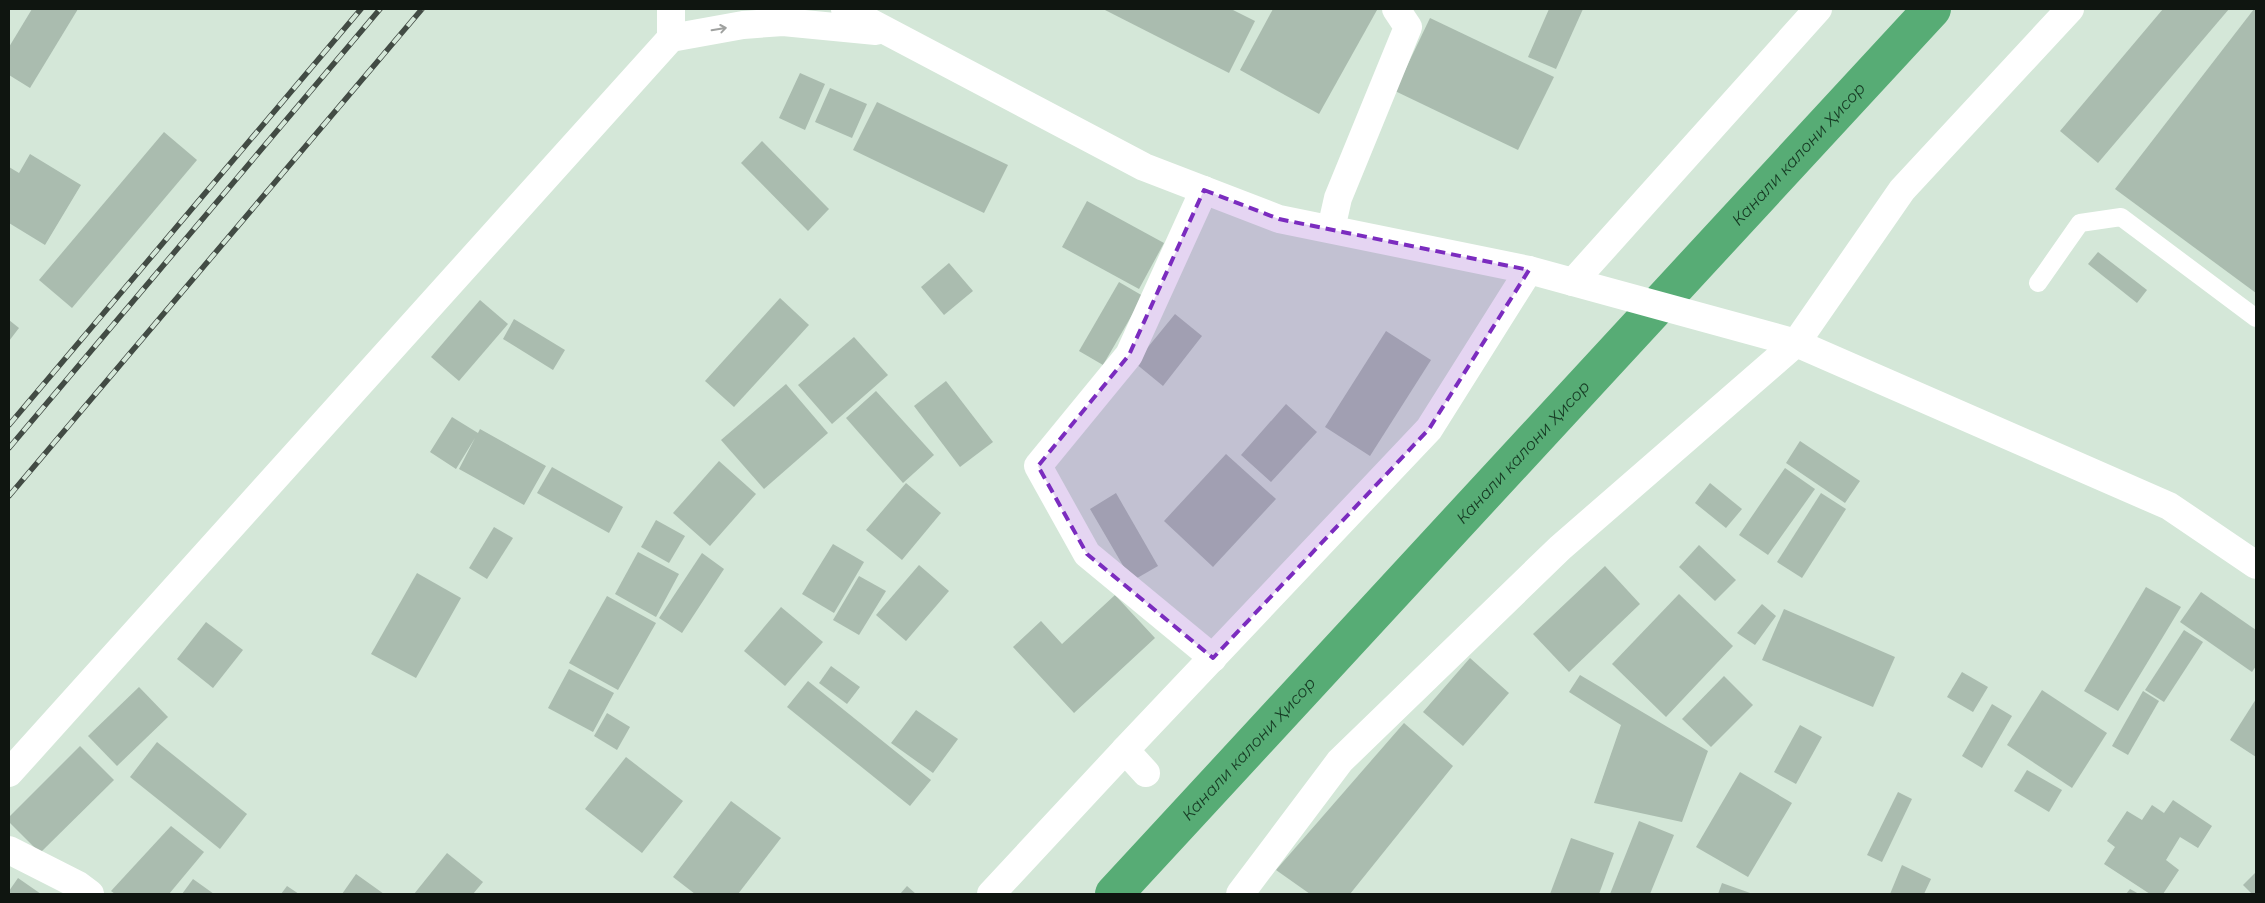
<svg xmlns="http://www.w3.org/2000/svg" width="2265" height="903" font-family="Montserrat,sans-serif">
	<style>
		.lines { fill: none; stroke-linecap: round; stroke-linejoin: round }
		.canal { stroke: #57ac75; stroke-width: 38 }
		.building { fill: #aabcaf }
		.service { stroke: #fff; stroke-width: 18 }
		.minor { stroke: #fff; stroke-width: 28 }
		.secondary { stroke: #fff; stroke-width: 28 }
		.rail-casing { stroke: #424b44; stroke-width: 5.5 }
		.rail { stroke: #d4e7d8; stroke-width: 4; stroke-dasharray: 11; stroke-linecap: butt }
		.oneway { stroke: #9fa19f }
		.marked { fill: #7b2cbf; fill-opacity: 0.2; stroke: #7b2cbf; stroke-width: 4; stroke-dasharray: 10 6; stroke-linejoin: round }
		.labels { text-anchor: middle; stroke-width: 4.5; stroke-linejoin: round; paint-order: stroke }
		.water-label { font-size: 16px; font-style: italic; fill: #163a23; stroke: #d4e7d8 }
	</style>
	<rect width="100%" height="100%" fill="#d4e7d8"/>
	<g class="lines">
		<path class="canal" id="s1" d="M1114 894 1932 9"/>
	</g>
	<g class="building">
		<path d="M32 9H78L30 88 9 75V47Z"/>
		<path d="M1103 9H1231L1255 21 1229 73Z"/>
		<path d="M1273 9 1377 10 1319 114 1240 70Z"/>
		<path d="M1549 9H1583L1556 69 1528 57Z"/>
		<path d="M2163 9H2229L2098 163 2060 131Z"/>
		<path d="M2254 9H2256V293L2115 189Z"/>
		<path d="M1430 18 1554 77 1518 150 1395 91Z"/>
		<path d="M800 73 825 84 805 130 779 118Z"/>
		<path d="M830 88 867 104 852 138 815 122Z"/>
		<path d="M877 102 1008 165 984 213 853 150Z"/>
		<path d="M164 132 197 160 72 308 39 280Z"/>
		<path d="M762 141 829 209 808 231 741 163Z"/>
		<path d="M30 154 81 185 45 245 9 223V167L19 173Z"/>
		<path d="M1087 201 1164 243 1139 289 1062 247Z"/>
		<path d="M2098 252 2147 290 2137 303 2088 264Z"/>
		<path d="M949 263 973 291 944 315 921 287Z"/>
		<path d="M1119 282 1143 296 1103 365 1079 351Z"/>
		<path d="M780 298 809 325 734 407 705 381Z"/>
		<path d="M480 300 508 324 459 381 431 357Z"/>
		<path d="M1175 314 1202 336 1163 386 1135 363Z"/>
		<path d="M514 319 565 350 553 370 503 339Z"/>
		<path d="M9 320 19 328 9 341Z"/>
		<path d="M1386 331 1431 360 1370 456 1325 427Z"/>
		<path d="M854 337 888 375 832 424 798 385Z"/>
		<path d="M946 381 993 442 960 467 914 406Z"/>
		<path d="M786 384 828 433 764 489 721 440Z"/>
		<path d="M876 391 934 455 903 483 846 418Z"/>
		<path d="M1286 404 1317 432 1271 482 1241 455Z"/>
		<path d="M452 417 478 433 480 429 546 466 524 505 459 469 475 438 456 469 430 452Z"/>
		<path d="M1800 441 1860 481 1845 503 1786 463Z"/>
		<path d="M1226 454 1276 499 1213 567 1164 521Z"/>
		<path d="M719 461 756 494 710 546 673 513Z"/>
		<path d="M552 467 623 507 609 533 537 493Z"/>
		<path d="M1785 468 1815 489 1768 555 1739 535Z"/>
		<path d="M906 483 941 513 902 560 866 530Z"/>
		<path d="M1710 483 1742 509 1726 528 1695 503Z"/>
		<path d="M1116 493 1158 566 1132 581 1090 509Z"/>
		<path d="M1821 493 1846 509 1802 578 1777 562Z"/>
		<path d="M656 520 685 536 669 563 641 547Z"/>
		<path d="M494 527 513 538 487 579 469 568Z"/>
		<path d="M833 544 864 562 834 613 802 594Z"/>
		<path d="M1699 545 1736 580 1715 601 1679 567Z"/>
		<path d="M638 552 679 574 656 617 615 594Z"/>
		<path d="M702 553 724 569 682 633 659 618Z"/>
		<path d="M919 565 949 591 906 641 876 615Z"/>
		<path d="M1605 566 1640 604 1569 672 1533 634Z"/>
		<path d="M417 573 461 598 416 678 371 654Z"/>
		<path d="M859 576 886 591 859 635 833 620Z"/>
		<path d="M2146 587 2181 607 2118 711 2084 691Z"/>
		<path d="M2201 592 2256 630V666L2252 672 2180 622Z"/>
		<path d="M1679 594 1733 646 1666 717 1612 664Z"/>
		<path d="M1115 595 1155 638 1074 713 1013 647 1041 621 1062 644Z"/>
		<path d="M607 596 656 623 618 690 569 663Z"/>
		<path d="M1762 604 1776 616 1755 645 1737 633Z"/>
		<path d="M781 607 823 642 785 686 744 651Z"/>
		<path d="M1784 609 1895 657 1873 707 1762 660Z"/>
		<path d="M206 622 243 650 213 688 177 659Z"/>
		<path d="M2184 630 2203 642 2164 702 2145 690Z"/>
		<path d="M1470 658 1509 693 1463 746 1423 712Z"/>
		<path d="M831 666 860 687 847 704 819 683Z"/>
		<path d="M569 669 614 693 593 732 548 708Z"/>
		<path d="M1962 672 1988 687 1973 712 1947 697Z"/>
		<path d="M1580 675 1708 751 1682 822 1594 803 1621 725 1569 692Z"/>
		<path d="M1724 676 1753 705 1711 747 1682 719Z"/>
		<path d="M808 681 931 780 910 806 787 707Z"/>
		<path d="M139 687 168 717 117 766 88 736Z"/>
		<path d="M2042 690 2107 733 2072 788 2007 745Z"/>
		<path d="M2143 691 2159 701 2128 755 2112 746Z"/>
		<path d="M2256 699V757L2230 740Z"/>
		<path d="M1992 704 2012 716 1982 768 1962 756Z"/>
		<path d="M916 710 958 739 933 773 891 743Z"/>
		<path d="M607 713 630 727 617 750 594 736Z"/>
		<path d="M1404 723 1453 766 1350 894H1310L1276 870Z"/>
		<path d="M1800 725 1822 737 1796 784 1774 772Z"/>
		<path d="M157 742 247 814 220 849 130 777Z"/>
		<path d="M80 746 114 780 40 853 9 822V817Z"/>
		<path d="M626 757 683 801 642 853 585 809Z"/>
		<path d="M2027 770 2062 790 2049 812 2014 791Z"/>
		<path d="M1740 772 1792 803 1748 877 1696 847Z"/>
		<path d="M1898 792 1912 799 1882 862 1867 855Z"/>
		<path d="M2173 800 2212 826 2198 848 2180 837 2166 860 2179 870 2163 894H2150L2104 864 2115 847 2107 841 2127 811 2142 820 2152 805 2164 813Z"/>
		<path d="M731 801 781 838 738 894H695L673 877Z"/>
		<path d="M1639 821 1674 835 1650 894H1610Z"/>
		<path d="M171 826 204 852 169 894H115L111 891Z"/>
		<path d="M1571 838 1614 853 1599 894H1550Z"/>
		<path d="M447 853 483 882 473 894H414Z"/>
		<path d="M1902 865 1931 879 1924 894H1890Z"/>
		<path d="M2256 872V894H2252L2243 885Z"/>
		<path d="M356 874 384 894H342Z"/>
		<path d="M18 878 41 894H9V891Z"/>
		<path d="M193 879 214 894H182Z"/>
		<path d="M1722 883 1753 894H1718Z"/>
		<path d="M287 886 299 894H281Z"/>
		<path d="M907 886 916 894H900Z"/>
		<path d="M2130 889 2139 894H2126Z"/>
	</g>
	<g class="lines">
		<path class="service" d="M2038 283 2080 223 2121 217 2256 318"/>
		<g class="minor">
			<path d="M1204 190 1129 355 1038 466 1087 554 1213 658"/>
			<path d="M1331 229 1338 198 1408 27 1396 9"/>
			<path d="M1573 282 1818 9"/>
			<path d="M1125 750 1429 429 1529 270"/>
			<path d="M9 850 78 885 90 894"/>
			<path d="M991 894 1125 750 1146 773"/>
			<path d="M1240 894 1340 761 1560 548 1796 343 1902 190 2070 9"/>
		</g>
		<g class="secondary">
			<path d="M845 9 1144 167 1279 219 1529 270 1796 343 2169 506 2256 565"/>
			<path d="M671 38V9"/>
			<path d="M9 773 671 38 743 25 783 22 876 31"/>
		</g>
		<g class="rail-casing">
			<g id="rail">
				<path d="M9 425 361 9"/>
				<path d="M9 448 380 9"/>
				<path d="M9 496 422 9"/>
			</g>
		</g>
		<use href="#rail" class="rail"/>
	</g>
	<defs><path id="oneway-shaft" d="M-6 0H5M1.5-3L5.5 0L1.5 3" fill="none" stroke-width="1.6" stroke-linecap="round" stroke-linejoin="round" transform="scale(1.25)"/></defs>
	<use class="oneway" href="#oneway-shaft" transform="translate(719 29) rotate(-9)"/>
	<path class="marked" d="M1204 190 1279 219 1529 270 1429 429 1213 658 1087 554 1038 466 1129 355Z"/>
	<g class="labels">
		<g class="water-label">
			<text dy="6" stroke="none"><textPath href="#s1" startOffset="1008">Канали калони Ҳисор</textPath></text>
			<text dy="6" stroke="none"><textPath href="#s1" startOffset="602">Канали калони Ҳисор</textPath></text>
			<text dy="6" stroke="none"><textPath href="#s1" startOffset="198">Канали калони Ҳисор</textPath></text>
		</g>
	</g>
	<rect width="2265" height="903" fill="none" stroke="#0f1510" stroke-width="20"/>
</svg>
